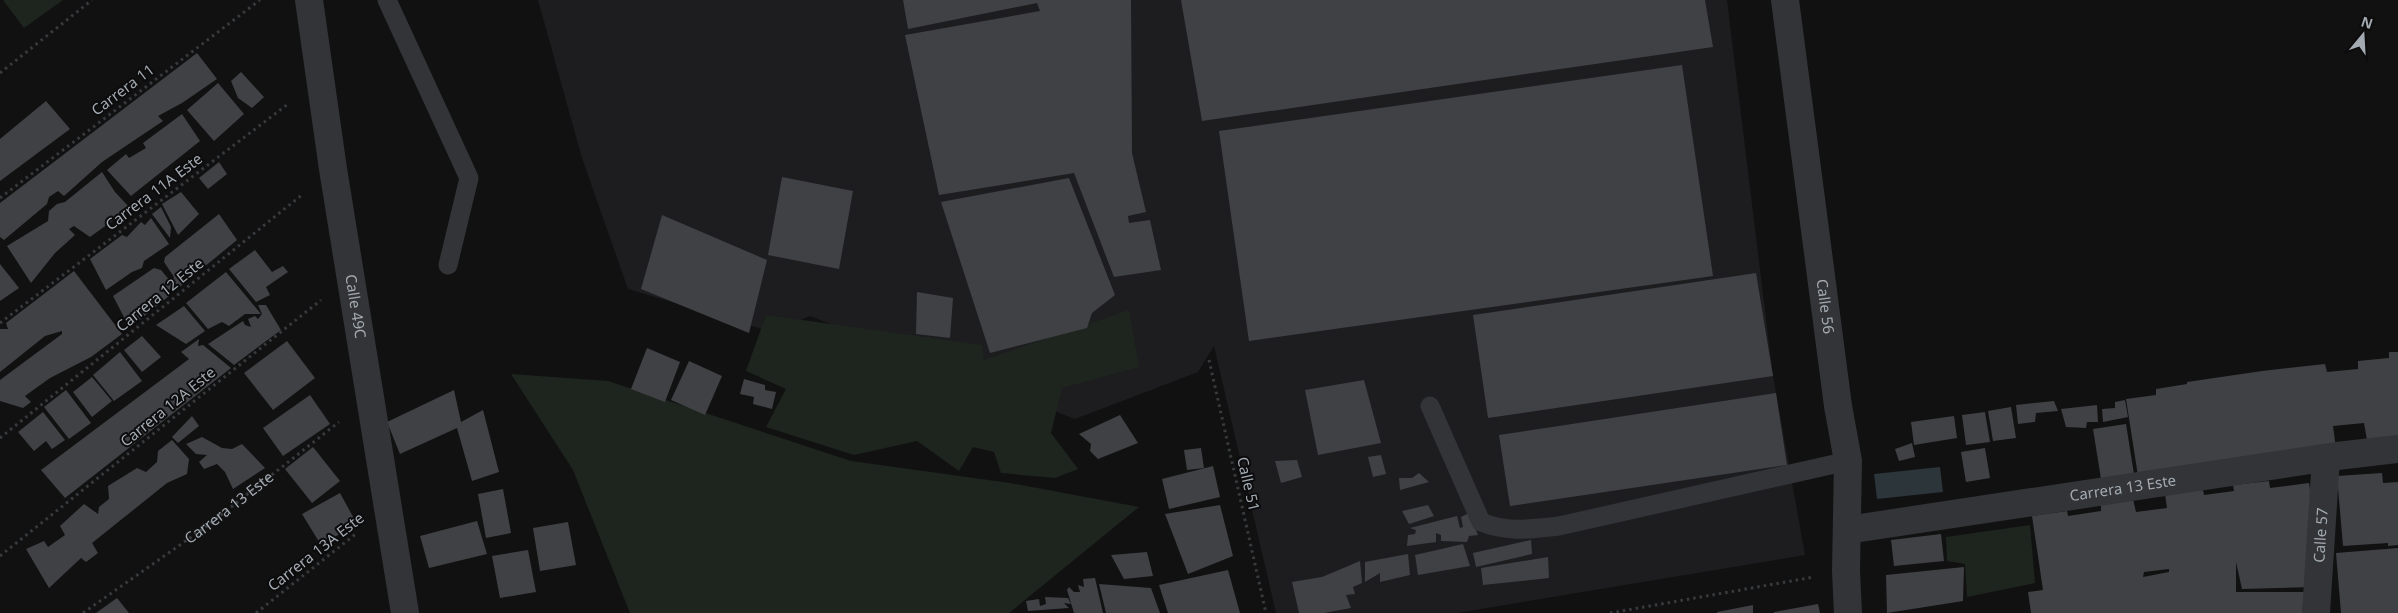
<svg xmlns="http://www.w3.org/2000/svg" width="2398" height="613" font-family="'Noto Sans',sans-serif">
	<style>
		.built { fill: #1d1d1f }
		.green { fill: #1e251e }
		.water { fill: #2b353a }
		.building { fill: #404145; fill-rule: evenodd }
		.lines { fill: none; stroke-linecap: round; stroke-linejoin: round }
		.path { stroke: #383b3e; stroke-width: 3; stroke-dasharray: 2.5 4; stroke-linecap: butt }
		.lane { stroke: #323437; stroke-width: 19 }
		.street { stroke: #323437; stroke-width: 28 }
		.labels { text-anchor: middle; stroke-width: 4; stroke-linejoin: round; paint-order: stroke }
		.street-label { font-size: 15px; fill: #a3aab2; stroke: #0c0c0d }
	</style>
	<rect width="100%" height="100%" fill="#111112"/>
	<path class="built" d="M538 0H1727L1773 376 1805 555 1457 613H1276L1214 346 1198 372 1075 419 810 316 772 332 628 289 582 158Z"/>
	<g class="green">
		<path d="M3 0H63L24 28Z"/>
		<path d="M1129 310 1139 367 1062 388 1051 433 1078 469 1055 478 1001 473 994 452 973 447 959 471 917 441 854 455 766 427 786 389 746 371 766 315 982 345 984 360Z"/>
		<path d="M511 374 608 381 851 461 1010 483 1139 507 1009 613H630L573 470Z"/>
		<path d="M2030 525 2035 583 1967 597 1965 564 1947 561 1946 537Z"/>
	</g>
	<path class="water" d="M1940 467 1943 492 1877 499 1874 474Z"/>
	<g class="building">
		<path d="M903 0H1131L1132 153 1146 212 1128 216 1129 223 1150 220 1161 270 1114 277 1074 173 939 195 905 35 1040 11 1037 3 908 29Z"/>
		<path d="M1181 0H1705L1713 47 1202 121Z"/>
		<path d="M197 53 217 79 182 103 158 116 163 121 102 162 64 196 58 191 49 197 47 204 4 240 0 237V203Z"/>
		<path d="M1682 65 1713 276 1249 341 1219 131Z"/>
		<path d="M241 72 264 97 252 108 238 98 231 81Z"/>
		<path d="M218 83 244 114 214 141 187 110Z"/>
		<path d="M46 101 70 129 0 181V139Z"/>
		<path d="M182 114 200 141 131 196 107 170 126 154 129 158 146 148 143 143Z"/>
		<path d="M219 162 227 174 208 189 199 178Z"/>
		<path d="M102 172 115 192 130 208 90 237 74 226 69 229 75 235 55 253 31 283 7 246 48 221 49 211 57 204 65 202Z"/>
		<path d="M782 177 853 191 839 269 768 255Z"/>
		<path d="M1069 178 1115 295 1092 313 1087 328 990 353 941 202Z"/>
		<path d="M181 192 199 214 178 235 162 204Z"/>
		<path d="M161 207 171 227 170 238 152 214Z"/>
		<path d="M219 214 237 240 176 290 172 287 167 292 169 296 137 322 127 323 113 296 154 268 161 270 171 282 174 277 164 262 165 257Z"/>
		<path d="M662 215 767 260 749 333 641 289Z"/>
		<path d="M151 218 169 244 144 261 142 268 132 272 106 290 90 259 122 235 127 237 141 222 145 225Z"/>
		<path d="M255 250 272 272 283 266 288 272 266 287 270 295 256 302 229 269Z"/>
		<path d="M0 264 19 288 0 301Z"/>
		<path d="M74 271 122 334 91 357 50 378 25 396 31 402 23 408 0 401V380L62 334V331L45 336 0 372V329H8L6 323Z"/>
		<path d="M226 272 261 314H245L229 326 222 322 208 329 186 303Z"/>
		<path d="M1756 273 1773 376 1488 418 1473 315Z"/>
		<path d="M917 292 953 298 950 338 916 334Z"/>
		<path d="M258 305H266L281 330 234 365 208 344 243 321 245 325 251 327 248 319 255 316 258 319 262 314Z"/>
		<path d="M184 306 205 331 186 344 156 325Z"/>
		<path d="M142 336 161 357 142 372 124 350Z"/>
		<path d="M199 339 198 346 203 345 231 368 65 498 41 470 189 359 181 352Z"/>
		<path d="M287 341 315 378 273 410 244 373Z"/>
		<path d="M647 348 680 362 665 402 631 389Z"/>
		<path d="M120 352 142 381 114 401 93 375Z"/>
		<path d="M2389 352H2398V437L2367 440 2364 423 2333 426 2337 456 2138 476 2126 399 2156 395V389L2187 384V382L2262 371 2325 364 2327 372 2358 369V361L2389 358Z"/>
		<path d="M689 361 722 376 705 415 671 400Z"/>
		<path d="M92 377 112 401 92 417 73 392Z"/>
		<path d="M744 379 765 385V390L776 392 772 409 753 404 754 397 740 394Z"/>
		<path d="M1364 380 1381 443 1318 455 1305 390Z"/>
		<path d="M66 390 91 423 69 439 44 407Z"/>
		<path d="M454 390 461 422 483 410 499 472 472 481 457 428 400 454 387 422Z"/>
		<path d="M1776 393 1787 465 1510 506 1499 435Z"/>
		<path d="M310 395 330 424 283 456 263 428Z"/>
		<path d="M2125 400 2128 417 2103 422 2102 409 2115 408V402Z"/>
		<path d="M2054 401 2058 411 2036 413 2035 422 2018 424 2016 405Z"/>
		<path d="M2097 405 2098 422H2087L2086 428 2066 427 2061 409Z"/>
		<path d="M2011 407 2016 438 1993 441 1988 411Z"/>
		<path d="M43 412 65 440 52 449 46 441 34 451 18 432Z"/>
		<path d="M1985 412 1990 442 1966 445 1962 415Z"/>
		<path d="M1120 415 1138 443 1098 459 1090 451 1091 444 1079 434Z"/>
		<path d="M192 416 199 426 178 443 172 437Z"/>
		<path d="M1954 416 1957 438 1914 445 1911 422Z"/>
		<path d="M2126 424 2134 474 2101 479 2093 429Z"/>
		<path d="M202 437 222 448 232 449 242 444 265 468 233 489 225 472 217 464 204 469 199 462 207 455 196 454 186 444Z"/>
		<path d="M172 440 189 459 187 474 167 483 92 543 98 553 86 562 81 558 49 588 26 549 44 541 48 547 65 535 60 526 84 504 98 514 99 507 109 499 108 486 137 468 146 472 157 462 158 451Z"/>
		<path d="M1912 443 1915 457 1899 461 1895 449Z"/>
		<path d="M313 447 340 481 312 503 285 469Z"/>
		<path d="M1201 448 1204 468 1187 470 1184 450Z"/>
		<path d="M1985 448 1990 478 1966 482 1961 452Z"/>
		<path d="M1381 455 1386 474 1373 477 1368 457Z"/>
		<path d="M1297 460 1302 477 1281 483 1275 461Z"/>
		<path d="M1213 466 1220 497 1169 509 1162 479Z"/>
		<path d="M1419 473 1429 482 1400 490 1399 478H1412Z"/>
		<path d="M2382 473 2383 483 2398 482V545L2388 546V543L2343 546 2337 476Z"/>
		<path d="M2269 481 2270 488 2309 483 2311 498 2312 587 2242 589 2236 562V592H2305L2302 613H2031L2028 592 2043 590 2032 516 2067 511 2068 516 2101 511V503L2133 499 2136 512 2167 508 2165 494 2203 490 2204 495 2234 491 2233 485ZM2169 569V572L2143 577 2144 572Z"/>
		<path d="M503 489 511 533 486 538 478 494Z"/>
		<path d="M340 493 357 524 321 545 302 514Z"/>
		<path d="M1220 505 1233 556 1188 574 1165 514Z"/>
		<path d="M1428 505 1434 516 1409 524 1402 511Z"/>
		<path d="M1469 513 1478 535 1469 536 1467 542 1441 541V535L1436 533V542L1407 546 1408 535 1415 534 1416 530 1410 528 1457 516 1460 528 1463 527 1461 517Z"/>
		<path d="M477 521 487 554 429 568 420 536Z"/>
		<path d="M568 522 576 565 540 571 533 528Z"/>
		<path d="M1941 534 1944 561 1894 566 1891 540Z"/>
		<path d="M1531 540 1532 554 1476 567 1473 553Z"/>
		<path d="M1463 544 1470 566 1418 575 1415 555Z"/>
		<path d="M2398 548V613H2341L2336 553Z"/>
		<path d="M528 550 536 592 500 598 492 556Z"/>
		<path d="M1147 552 1153 576 1124 579 1111 555Z"/>
		<path d="M1408 554 1410 575 1380 582V573L1365 582V562Z"/>
		<path d="M1548 557 1549 578 1483 585 1481 568Z"/>
		<path d="M1360 561 1362 583 1353 587 1355 594 1346 595 1351 608 1324 613H1299L1292 582 1322 577Z"/>
		<path d="M1964 567 1963 601 1887 613 1886 575Z"/>
		<path d="M1228 570 1240 613H1168L1159 585Z"/>
		<path d="M1095 578 1103 613H1074L1067 590 1069 587 1074 592H1080L1078 585 1084 587 1083 579Z"/>
		<path d="M1099 584 1151 588 1160 613H1106Z"/>
		<path d="M1045 597 1068 598 1071 604 1064 603 1069 608 1028 611 1026 601 1039 599 1040 606 1046 604Z"/>
		<path d="M117 598 129 613H96Z"/>
		<path d="M1818 604 1820 613H1774V612Z"/>
		<path d="M1753 605V613H1717V612Z"/>
	</g>
	<g class="lines">
		<g class="path">
			<path d="M0 73 92 0"/>
			<path d="M0 198 260 0"/>
			<path d="M0 323 288 104"/>
			<path d="M1209 360 1266 613"/>
			<path d="M0 438 303 194"/>
			<path d="M0 556 321 300"/>
			<path id="s1" d="M83 613 207 526 339 422"/>
			<path d="M256 613 357 533"/>
			<path d="M1610 613 1814 577"/>
		</g>
		<g class="lane">
			<path d="M387 0 469 178 448 265"/>
			<path d="M1430 406 1481 522C1509 533 1530 529 1559 526L1848 461"/>
		</g>
		<g class="street">
			<path id="s2" d="M309 0 333 169 405 613"/>
			<path id="s3" d="M1785 0 1838 406 1848 461 1846 571 1848 613"/>
			<path id="s4" d="M1847 530 2337 456 2398 449"/>
			<path id="s5" d="M2316 613 2326 458"/>
		</g>
	</g>
	<g class="labels">
		<g class="street-label">
			<text transform="translate(123 90) rotate(-37)" y="5">Carrera 11</text>
			<text transform="translate(154 192) rotate(-37)" y="5">Carrera 11A Este</text>
			<text transform="translate(160 295) rotate(-39)" y="5">Carrera 12 Este</text>
			<text dy="5" stroke="none"><textPath href="#s3" startOffset="309">Calle 56</textPath></text>
			<text dy="5" stroke="none"><textPath href="#s2" startOffset="310">Calle 49C</textPath></text>
			<text transform="translate(168 407) rotate(-39)" y="5">Carrera 12A Este</text>
			<text transform="translate(1248 484) rotate(77)" y="5">Calle 51</text>
			<text dy="5" stroke="none"><textPath href="#s4" startOffset="279">Carrera 13 Este</textPath></text>
			<text dy="5" stroke="none"><textPath href="#s1" startOffset="180">Carrera 13 Este</textPath></text>
			<text dy="5" stroke="none"><textPath href="#s5" startOffset="78">Calle 57</textPath></text>
			<text transform="translate(316 552) rotate(-38)" y="5">Carrera 13A Este</text>
		</g>
	</g>
	<g transform="translate(2363 35) rotate(18)" stroke="#0c0c0d" stroke-width="4" paint-order="stroke">
	<path d="M0-4L9 19L0 12L-9 19Z" fill="#a3aab2"/>
	<text y="-8" font-size="14" font-weight="bold" text-anchor="middle" fill="#a3aab2">N</text>
	</g>
</svg>
